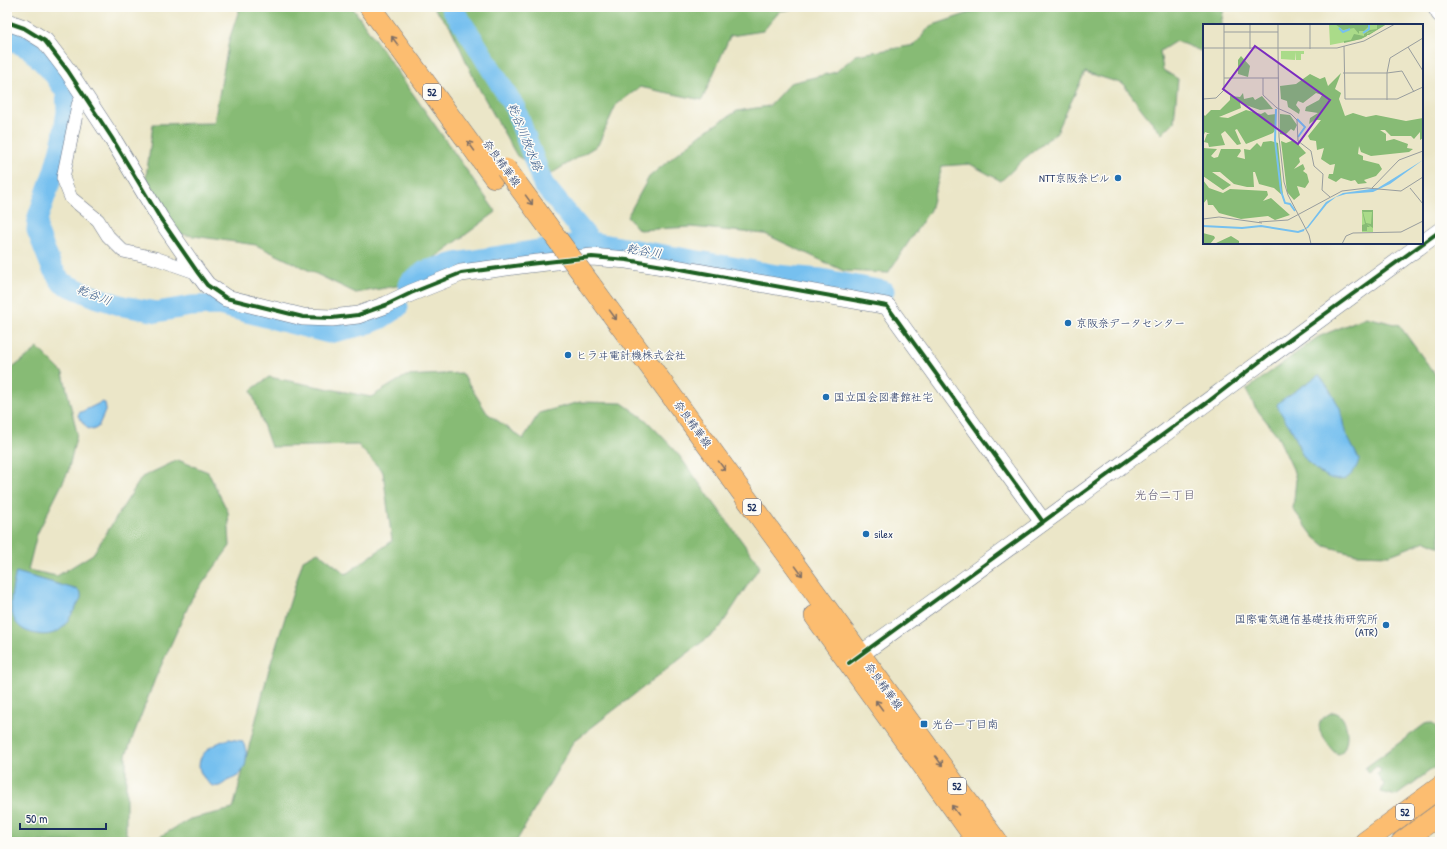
<svg xmlns="http://www.w3.org/2000/svg" width="1447" height="849" font-family="'Patrick Hand','Klee One',sans-serif">
	<style>
		.forest { fill: #87bb75; stroke: #51756a }
		.water { fill: #76c0ef; stroke: #4878a6 }
		.lines { fill: none; stroke-linecap: round; stroke-linejoin: round }
		.river { stroke: #76c0ef; stroke-width: 21 }
		.minor-casing { stroke: #646f83; stroke-width: 14 }
		.tertiary-casing { stroke: #646f83; stroke-width: 18 }
		.primary-casing { stroke: #646f83; stroke-width: 22 }
		.minor { stroke: #fff; stroke-width: 13 }
		.tertiary { stroke: #fff; stroke-width: 17 }
		.primary { stroke: #fcbd6f; stroke-width: 21 }
		.primary-bridge-casing { stroke: #646f83; stroke-width: 22; stroke-linecap: butt }
		.primary-bridge { stroke: #fcbd6f; stroke-width: 21 }
		.cycleway-casing { stroke: #fdfcf7; stroke-width: 6 }
		.cycleway { stroke: #1b5e20; stroke-width: 4 }
		.oneway { stroke: #806f66 }
		.poi-dot { fill: #1f6fb2; stroke: #fdfcf7; stroke-width: 1.5 }
		.labels { text-anchor: middle; stroke-width: 3; stroke-linejoin: round; paint-order: stroke }
		.shield { fill: #fdfcf7; stroke: #5f6c8c; stroke-width: 1 }
		.shield-label { font-size: 10px; font-weight: bold; fill: #1b2f5e }
		.street-label { font-size: 11px; fill: #1b2f5e; stroke: #fdfcf7 }
		.poi-label { font-size: 11px; fill: #1b2f5e; stroke: #fdfcf7; text-anchor: start }
		.water-label { font-size: 12px; font-style: italic; fill: #365a8a; stroke: #fdfcf7 }
		.neighbourhood-label { font-size: 12px; fill: #5f5971; stroke: #fdfcf7 }
		.inset-river { fill: none; stroke: #76c0ef; stroke-width: 2 }
		.inset-road { fill: none; stroke: #989d9e; stroke-width: 1 }
		.view { fill: #7b2cbf; fill-opacity: 0.15; stroke: #7b2cbf; stroke-width: 2 }
		.inset-edge { fill: none; stroke: #1b2f5e; stroke-width: 2 }
	</style>
	<rect width="100%" height="100%" fill="#fdfcf7"/>
	<filter id="ink" filterUnits="userSpaceOnUse"><feTurbulence type="fractalNoise" baseFrequency=".025" numOctaves="2"/><feDisplacementMap in="SourceGraphic" scale="8" xChannelSelector="R" yChannelSelector="G"/><feConvolveMatrix kernelMatrix="1 2 1 2 8 2 1 2 1" color-interpolation-filters="sRGB"/></filter>
	<filter id="wash" filterUnits="userSpaceOnUse"><feTurbulence type="fractalNoise" baseFrequency=".012" numOctaves="4" result="noise"/><feDisplacementMap in="SourceGraphic" scale="16" xChannelSelector="R" yChannelSelector="G"/><feGaussianBlur stdDeviation="0.9" result="paint"/><feColorMatrix in="noise" values="0 0 0 0 0 0 0 0 0 0 0 0 0 0 0 0 0 1.4 0 .05"/><feComposite in="paint" operator="in"/></filter>
	<g filter="url(#wash)">
		<rect width="100%" height="100%" fill="#ebe6c8"/>
		<g class="forest">
			<path d="M240 7H352L496 212 397 286 356 293 256 245 180 234 146 178 153 124 214 123 229 40Z"/>
			<path d="M433 7H805L780 11 763 31 730 36 702 100 640 87 616 105 598 145 549 175 517 156 476 83 451 28Z"/>
			<path d="M987 7H1061L1067 9 1070 7H1224L1221 25H1204V48L1201 51 1176 41 1160 51 1163 70 1178 79 1174 122 1162 134 1143 111 1123 84 1085 72 1057 132 1025 158 1001 181 970 164 942 166 930 210 888 273 844 271 765 234 691 227 639 230 627 217 649 177 701 134 737 111 769 106 790 83 836 72 856 55 915 45 930 26Z"/>
			<path d="M1366 317 1399 325 1440 381V547L1426 541 1390 555 1356 554 1325 546 1314 537 1293 509 1296 480 1293 469 1277 435 1255 407 1246 390 1318 337Z"/>
			<path d="M38 348 63 373 77 433 68 472 37 534 28 570 57 576 93 554 142 477 178 460 208 472 228 512 230 546 192 598 155 679 126 755V834L140 842H7V400L10 370Z"/>
			<path d="M462 373 487 413 523 439 539 413 580 402 622 403 646 420 675 450 760 566 719 629 574 741 516 842H151L190 819 233 809 269 669 303 560 318 552 346 574 392 541 383 472 358 445 271 447 251 390 269 377 371 397 406 376Z"/>
			<path d="M1333 712C1350 714 1351 748 1339 754 1333 753 1331 748 1328 744 1317 729 1314 721 1333 712Z"/>
			<path d="M1429 723C1445 726 1440 750 1440 763L1396 796 1381 792 1384 784 1377 774 1381 771 1377 766 1368 773 1365 768 1425 724Z"/>
		</g>
		<g class="water">
			<path d="M1319 375 1328 387 1340 408 1345 432 1359 459C1358 466 1352 476 1345 479 1330 484 1309 466 1302 454 1298 447 1297 439 1293 432 1288 423 1281 415 1277 405L1279 402Z"/>
			<path d="M102 402 105 403 106 409 98 427 93 430 87 428 78 416 79 413Z"/>
			<path d="M16 572 78 590 81 593V598C75 608 69 621 61 629 55 634 45 636 37 634 3 629 10 596 16 572Z"/>
			<path d="M229 739 242 741C248 749 248 765 241 773 238 777 231 779 227 781 223 784 219 788 213 786 208 784 205 779 202 775 191 756 214 743 229 739Z"/>
		</g>
		<g class="lines">
			<g class="river">
				<path d="M451 7 474 41 515 108 543 184 591 242"/>
				<path d="M7 38 30 49 53 73 66 92 67 111 63 138 54 171 38 217 37 230 52 268 62 283 98 298 123 306 157 312 191 306 219 305 329 333 364 325 380 319 398 307"/>
				<path d="M408 285 411 281 425 271 456 263 591 242 777 275 821 279 884 291"/>
			</g>
		</g>
	</g>
	<g filter="url(#ink)">
		<g class="lines">
			<g class="minor-casing">
				<path id="minor" d="M83 95 78 105 63 178 71 198 98 220 108 236 123 251 155 258 198 273"/>
			</g>
			<g class="tertiary-casing">
				<g id="tertiary">
					<path d="M1436 7 1440 14"/>
					<path d="M7 22 24 28 45 41 68 71 112 138 160 218 198 273 207 285 226 298 303 317 332 318 358 315 386 305 411 293 461 273 529 264 592 257 627 260 675 268 887 306 1043 522"/>
					<path d="M851 661C1049 521 1243 374 1440 231"/>
				</g>
			</g>
			<g class="primary-casing">
				<g id="primary">
					<path d="M370 7 494 177"/>
					<path d="M590 284 997 842"/>
					<path d="M815 616 978 842"/>
					<path d="M1365 842 1440 787"/>
					<path d="M1402 842 1440 814"/>
				</g>
			</g>
			<use href="#minor" class="minor"/>
			<use href="#tertiary" class="tertiary"/>
			<use href="#primary" class="primary"/>
			<g class="primary-bridge-casing">
				<path id="primary-bridge" d="M506 169 590 284"/>
			</g>
			<use href="#primary-bridge" class="primary-bridge"/>
			<g class="cycleway-casing">
				<g id="cycleway">
					<path d="M7 22 24 28 45 41 68 71 112 138 160 218 198 273 207 285 226 298 303 317 332 318 358 315 386 305 411 293 461 273 529 264 592 257 627 260 675 268 887 306 1043 522"/>
					<path d="M849 663 1209 401 1267 356 1440 231"/>
				</g>
			</g>
			<use href="#cycleway" class="cycleway"/>
		</g>
		<defs><path id="oneway-shaft" d="M-6 0H5M1.5-3L5.5 0L1.5 3" fill="none" stroke-width="1.6" stroke-linecap="round" stroke-linejoin="round"/></defs>
		<g class="oneway">
			<use href="#oneway-shaft" transform="translate(395 41) rotate(-126)"/>
			<use href="#oneway-shaft" transform="translate(471 146) rotate(-126)"/>
			<use href="#oneway-shaft" transform="translate(529 200) rotate(54)"/>
			<use href="#oneway-shaft" transform="translate(613 315) rotate(54)"/>
			<use href="#oneway-shaft" transform="translate(722 466) rotate(54)"/>
			<use href="#oneway-shaft" transform="translate(799 571) rotate(54)"/>
			<use href="#oneway-shaft" transform="translate(879 705) rotate(-126)"/>
			<use href="#oneway-shaft" transform="translate(939 761) rotate(54)"/>
			<use href="#oneway-shaft" transform="translate(955 810) rotate(-126)"/>
		</g>
	</g>
	<g class="poi-dot">
		<circle cx="1118" cy="178" r="4"/>
		<circle cx="1068" cy="323" r="4"/>
		<circle cx="568" cy="355" r="4"/>
		<circle cx="826" cy="397" r="4"/>
		<circle cx="866" cy="534" r="4"/>
		<circle cx="1386" cy="625" r="4"/>
		<rect x="920" y="720" width="8" height="8" rx="2"/>
	</g>
	<g class="labels">
		<g class="shield">
			<rect x="423" y="84" width="18" height="16" rx="3"/>
			<rect x="743" y="499" width="18" height="16" rx="3"/>
			<rect x="948" y="778" width="18" height="16" rx="3"/>
			<rect x="1396" y="804" width="18" height="16" rx="3"/>
		</g>
		<g class="shield-label">
			<text x="432" y="96">52</text>
			<text x="752" y="511">52</text>
			<text x="957" y="790">52</text>
			<text x="1405" y="816">52</text>
		</g>
		<g class="street-label">
			<text transform="translate(502 163) rotate(54)" y="4">奈良精華線</text>
			<text transform="translate(693 424) rotate(54)" y="4">奈良精華線</text>
			<text transform="translate(884 686) rotate(54)" y="4">奈良精華線</text>
		</g>
		<g class="poi-label">
			<text x="1110" y="182" text-anchor="end">NTT京阪奈ビル</text>
			<text x="1076" y="327">京阪奈データセンター</text>
			<text x="576" y="359">ヒラヰ電計機株式会社</text>
			<text x="834" y="401">国立国会図書館社宅</text>
			<text x="874" y="538">silex</text>
			<text x="1378" y="623" text-anchor="end">国際電気通信基礎技術研究所<tspan x="1378" dy="13">(ATR)</tspan></text>
			<text x="932" y="728">光台一丁目南</text>
		</g>
		<g class="water-label">
			<text transform="translate(525 137) rotate(68)" y="4">乾谷川放水路</text>
			<text transform="translate(644 251) rotate(9)" y="4">乾谷川</text>
			<text transform="translate(94 295) rotate(21)" y="4">乾谷川</text>
		</g>
		<g class="neighbourhood-label">
			<text x="1165" y="499">光台二丁目</text>
		</g>
	</g>
	<g transform="translate(1203 24)">
		<rect width="220" height="220" fill="#ebe6c8"/>
		<path d="M126 0H184L158 15 127 21ZM78 27H101V30H98V36H93V28L92 36 78 35ZM159 186H170V208H159Z" fill="#aadb89"/>
		<path d="M132 0H168L161 7H156V10L151 4 140 6ZM174 1H182L166 11H164V10L171 7 164 9V12L158 15 141 19V17L148 16 151 10 161 12V10L167 6 174 5ZM38 32 47 42 45 53 35 50V36ZM138 49 132 65 138 69 136 75 142 92 150 89 163 93 173 91 203 97 220 94V114L217 116V108L211 115 208 112H188L182 106H177L183 110V117L191 115 205 120 204 124 210 125 206 128 168 132 158 128 156 122 155 130 160 132V136L176 140 179 145 173 152 161 156 164 159 155 160 152 156 148 157 138 154 133 158 125 154 126 150H130L132 140 127 141 118 135 121 124 114 126 113 117 107 116 105 112 118 96H112L106 100 107 94 115 89 102 87 103 83 116 76 119 71 113 69 100 79 95 77 93 81 97 86 96 90 85 83 84 77 78 75 77 62 93 60 107 50 117 55 122 53 125 62ZM40 69 41 75 50 73 52 76 59 72 70 85 57 86 37 79 38 84 16 93 25 94 43 86 58 90 62 88 65 91 73 90V105L70 109 43 120 34 105 32 106 38 120 34 121 22 107 18 110 22 121 6 123 5 119 1 118 4 110H7L2 108 0 113V90L2 92 8 86H17L27 76V72L37 73ZM77 90 87 91 94 101 91 107 88 105 82 111 77 110ZM91 116 103 129 96 134 97 138 91 145 100 140 102 145 100 147 104 150 106 158 102 164 94 162 97 171 91 176 84 168 78 117 83 119ZM68 117 75 119 80 172 71 164 56 160 52 148H50L51 163H44L31 160 17 148H9L28 161 20 166 0 152V124L14 125 8 132 11 134 15 133 18 125H37L38 127 34 133 42 135 41 125 47 126 54 119 58 123 60 118ZM0 156 6 164 20 169 27 165 64 167 65 171 60 177 68 174 87 191 72 196 65 192 38 195 16 189 10 181H5L4 175 0 180ZM159 186H170V204L164 200 167 203H164V207H159V201L162 200ZM160 188H169L168 200 163 199ZM0 209 11 212 12 214 7 220H0ZM28 212 36 217V220H11Z" fill="#87bb75" fill-rule="evenodd"/>
		<path d="M220 136 187 160 170 168 143 170 133 173 124 180 105 204 98 207 104 203 123 178 140 169 175 164Z" fill="#76c0ef"/>
		<path class="inset-river" d="M136 4 140 8 147 5M160 9 166 5V0M73 85 72 116 78 167 82 179 87 180 92 187M94 95 102 103 95 113M0 202 39 204 58 202 95 208 101 206"/>
		<path class="inset-road" d="M47 0V25M75 0V24M107 0V25M21 8H75M141 22 142 75H194L220 63M205 23 220 47M0 24H134L161 17 192 0M75 24 76 113 81 158 85 171 106 211 108 220M140 49H184L187 34 220 14M21 54H76M60 54V71L74 84 88 90 94 96 95 117 108 127 111 142 120 150 119 166 127 173M0 75 13 74 21 66V0M184 76V49L199 47 211 68M169 164 196 136 220 127M207 164 220 180M0 195 16 193 59 199M56 198 85 196 139 167 164 164 198 167 220 153M139 220 143 212 150 209 198 208 220 197"/>
		<path class="view" d="M52 22 127 76 95 120 20 65Z"/>
		<rect width="220" height="220" class="inset-edge"/>
	</g>
	<rect width="1447" height="849" fill="none" stroke="#fdfcf7" stroke-width="24"/>
	<path d="M20 823v6h86v-6" fill="none" stroke="#1b2f5e" stroke-width="2"/>
	<text x="26" y="823" font-size="12" fill="#1b2f5e" stroke="#fdfcf7" stroke-width="3" paint-order="stroke">50 m</text>
</svg>
